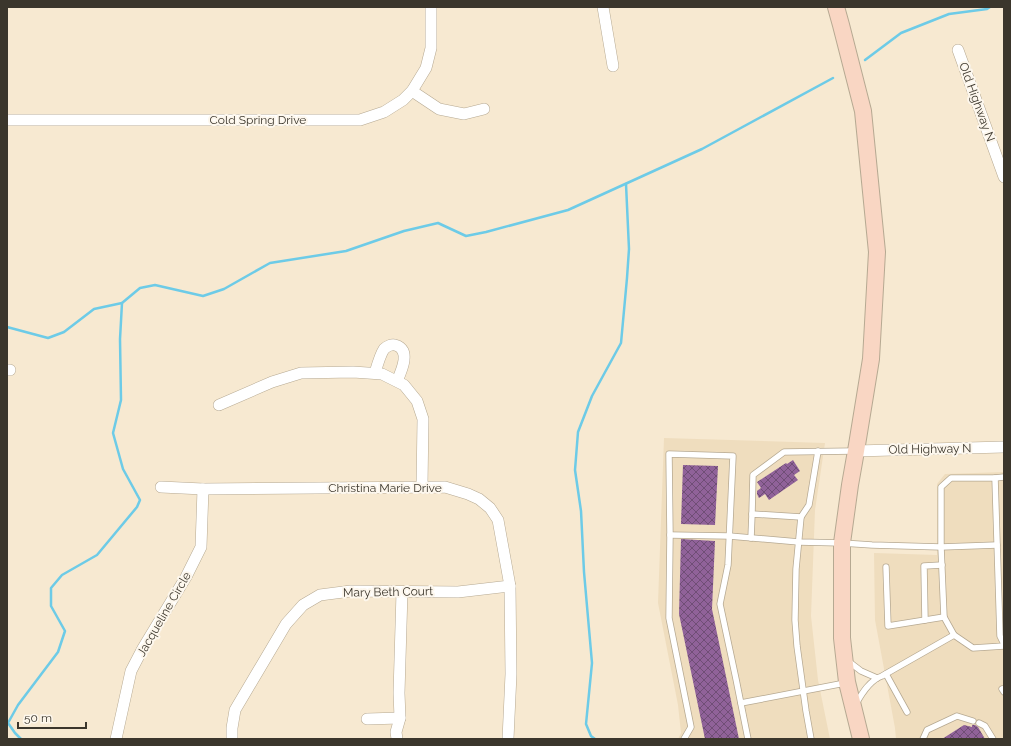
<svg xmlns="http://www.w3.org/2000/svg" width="1011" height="746" font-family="Raleway,sans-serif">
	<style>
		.built { fill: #efddbe }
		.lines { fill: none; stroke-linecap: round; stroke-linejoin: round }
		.stream { stroke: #6dcbe7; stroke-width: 2.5 }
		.building { fill: url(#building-cross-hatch) }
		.lane-casing { stroke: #b6a992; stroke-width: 7 }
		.street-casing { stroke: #b6a992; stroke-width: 12 }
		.secondary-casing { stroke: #b6a992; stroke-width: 18 }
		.lane { stroke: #fff; stroke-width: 5.5 }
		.street { stroke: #fff; stroke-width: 11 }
		.secondary { stroke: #f9d6c3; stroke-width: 16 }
		.labels { text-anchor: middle; stroke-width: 4; stroke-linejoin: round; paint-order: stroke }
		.street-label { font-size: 12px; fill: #3b362c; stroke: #fdf7ed }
	</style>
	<defs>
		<pattern id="building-cross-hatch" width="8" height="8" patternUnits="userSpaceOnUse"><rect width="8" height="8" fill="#906299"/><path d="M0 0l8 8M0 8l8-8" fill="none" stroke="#704e76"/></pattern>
	</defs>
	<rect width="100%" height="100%" fill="#f7e9d1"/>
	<g class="built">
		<path d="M664 438 825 443 815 510 811 616 818 680 830 739H678L681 733 678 705 658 603Z"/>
		<path d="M1004 472V739H896L895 728 875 620 874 553 937 555V484L945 474Z"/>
	</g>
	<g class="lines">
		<g class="stream">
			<path d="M865 60 901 33 949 14 987 9 990 7"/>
			<path d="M7 327 48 338 64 332 94 309 122 303 140 288 155 285 203 296 224 289 270 263 346 251 404 231 438 223 466 236 486 232 568 210 702 149 833 78"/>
			<path d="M21 739 15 733 8 723 18 705 58 652 65 631 51 606V588L62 575 97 555 137 507 140 500 123 469 113 433 121 400 120 339 122 303"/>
			<path d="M595 739 591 736 586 724 592 663 584 572 581 511 575 470 578 432 592 396 621 343 627 278 629 249 626 184"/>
		</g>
	</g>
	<g class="building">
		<path d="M793 460 800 471 794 475 798 480 769 500 765 494 759 498 757 494V491L761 488 757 482 786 463 787 464Z"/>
		<path d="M683 465 718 466 715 525 681 524Z"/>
		<path d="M681 539 715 541 712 609 739 739H705L679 614Z"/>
		<path d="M964 725 972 727V725H975L978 727 985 739H942Z"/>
	</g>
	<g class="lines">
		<g class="lane-casing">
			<g id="lane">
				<path d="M995 478 1004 477"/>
				<path d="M752 514 753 475 784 452 854 451"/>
				<path d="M670 535 729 536 799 542 842 543 872 545 941 547 997 545"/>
				<path d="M751 538 752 514 801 517"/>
				<path d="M886 567 888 626 944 617"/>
				<path d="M925 620 924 566 942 565"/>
				<path d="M1004 644 1000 636 995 478H951L941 487V547L944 617 954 635 973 648 1004 646"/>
				<path d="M848 661 861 671 877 678"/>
				<path d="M886 674 907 712"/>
				<path d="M1002 689 1004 692"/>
				<path d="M741 703 845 683"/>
				<path d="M856 704C862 693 870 680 882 676L954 635"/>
				<path d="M979 723 985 726 993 739"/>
				<path d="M684 739 691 727 669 618 670 535 669 454 733 456 728 565 720 604 736 679 748 739"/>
				<path d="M811 739 806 711 797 646 795 620 796 569 801 517 809 505 818 451"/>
				<path d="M923 739 927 730 957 716 973 721"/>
			</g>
		</g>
		<g class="street-casing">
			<g id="street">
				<path d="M603 7 613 66"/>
				<path d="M958 50 1004 177"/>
				<path d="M412 91 439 109 464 114 484 109"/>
				<path d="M7 120H360L384 112 403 100 412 91 426 68 431 48V7"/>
				<path d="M7 370H10"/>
				<path d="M375 373C377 366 380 355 384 349 387 346 392 344 395 345 412 349 401 372 397 381"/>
				<path d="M219 405 272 382 301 373 353 372 382 374 404 385 417 401 423 419 422 486"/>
				<path d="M856 451 1004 447"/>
				<path d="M161 487 203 489 445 487 468 494 479 499 490 508 498 520 510 586 511 674 508 739"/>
				<path d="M367 719 400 718"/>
				<path d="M116 739 131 671 143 648 186 577 201 547 203 489"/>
				<path d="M232 739V728L235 710 286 624 303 605 320 595 351 591 458 592 510 586"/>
				<path d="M397 739 396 732 400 718 399 693 402 592"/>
			</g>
		</g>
		<g class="secondary-casing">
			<path id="secondary" d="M836 7 841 25 863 111 877 252 871 359 856 451 850 485 842 543V638L847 682 861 739"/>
		</g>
		<use href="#lane" class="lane"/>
		<use href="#street" class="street"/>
		<use href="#secondary" class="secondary"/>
	</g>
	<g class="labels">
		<g class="street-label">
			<text transform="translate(977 102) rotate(70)" y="4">Old Highway N</text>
			<text x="258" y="124">Cold Spring Drive</text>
			<text transform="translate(930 449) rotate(-1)" y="4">Old Highway N</text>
			<text x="385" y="492">Christina Marie Drive</text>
			<text transform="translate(388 592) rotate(-1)" y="4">Mary Beth Court</text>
			<text transform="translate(164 614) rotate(-60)" y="4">Jacqueline Circle</text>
		</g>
	</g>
	<rect width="1011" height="746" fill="none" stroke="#3b362c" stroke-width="16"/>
	<path d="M18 722v6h68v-6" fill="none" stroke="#3b362c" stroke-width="2"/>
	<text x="24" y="722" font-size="12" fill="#3b362c" stroke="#fdf7ed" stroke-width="3" paint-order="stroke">50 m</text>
</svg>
